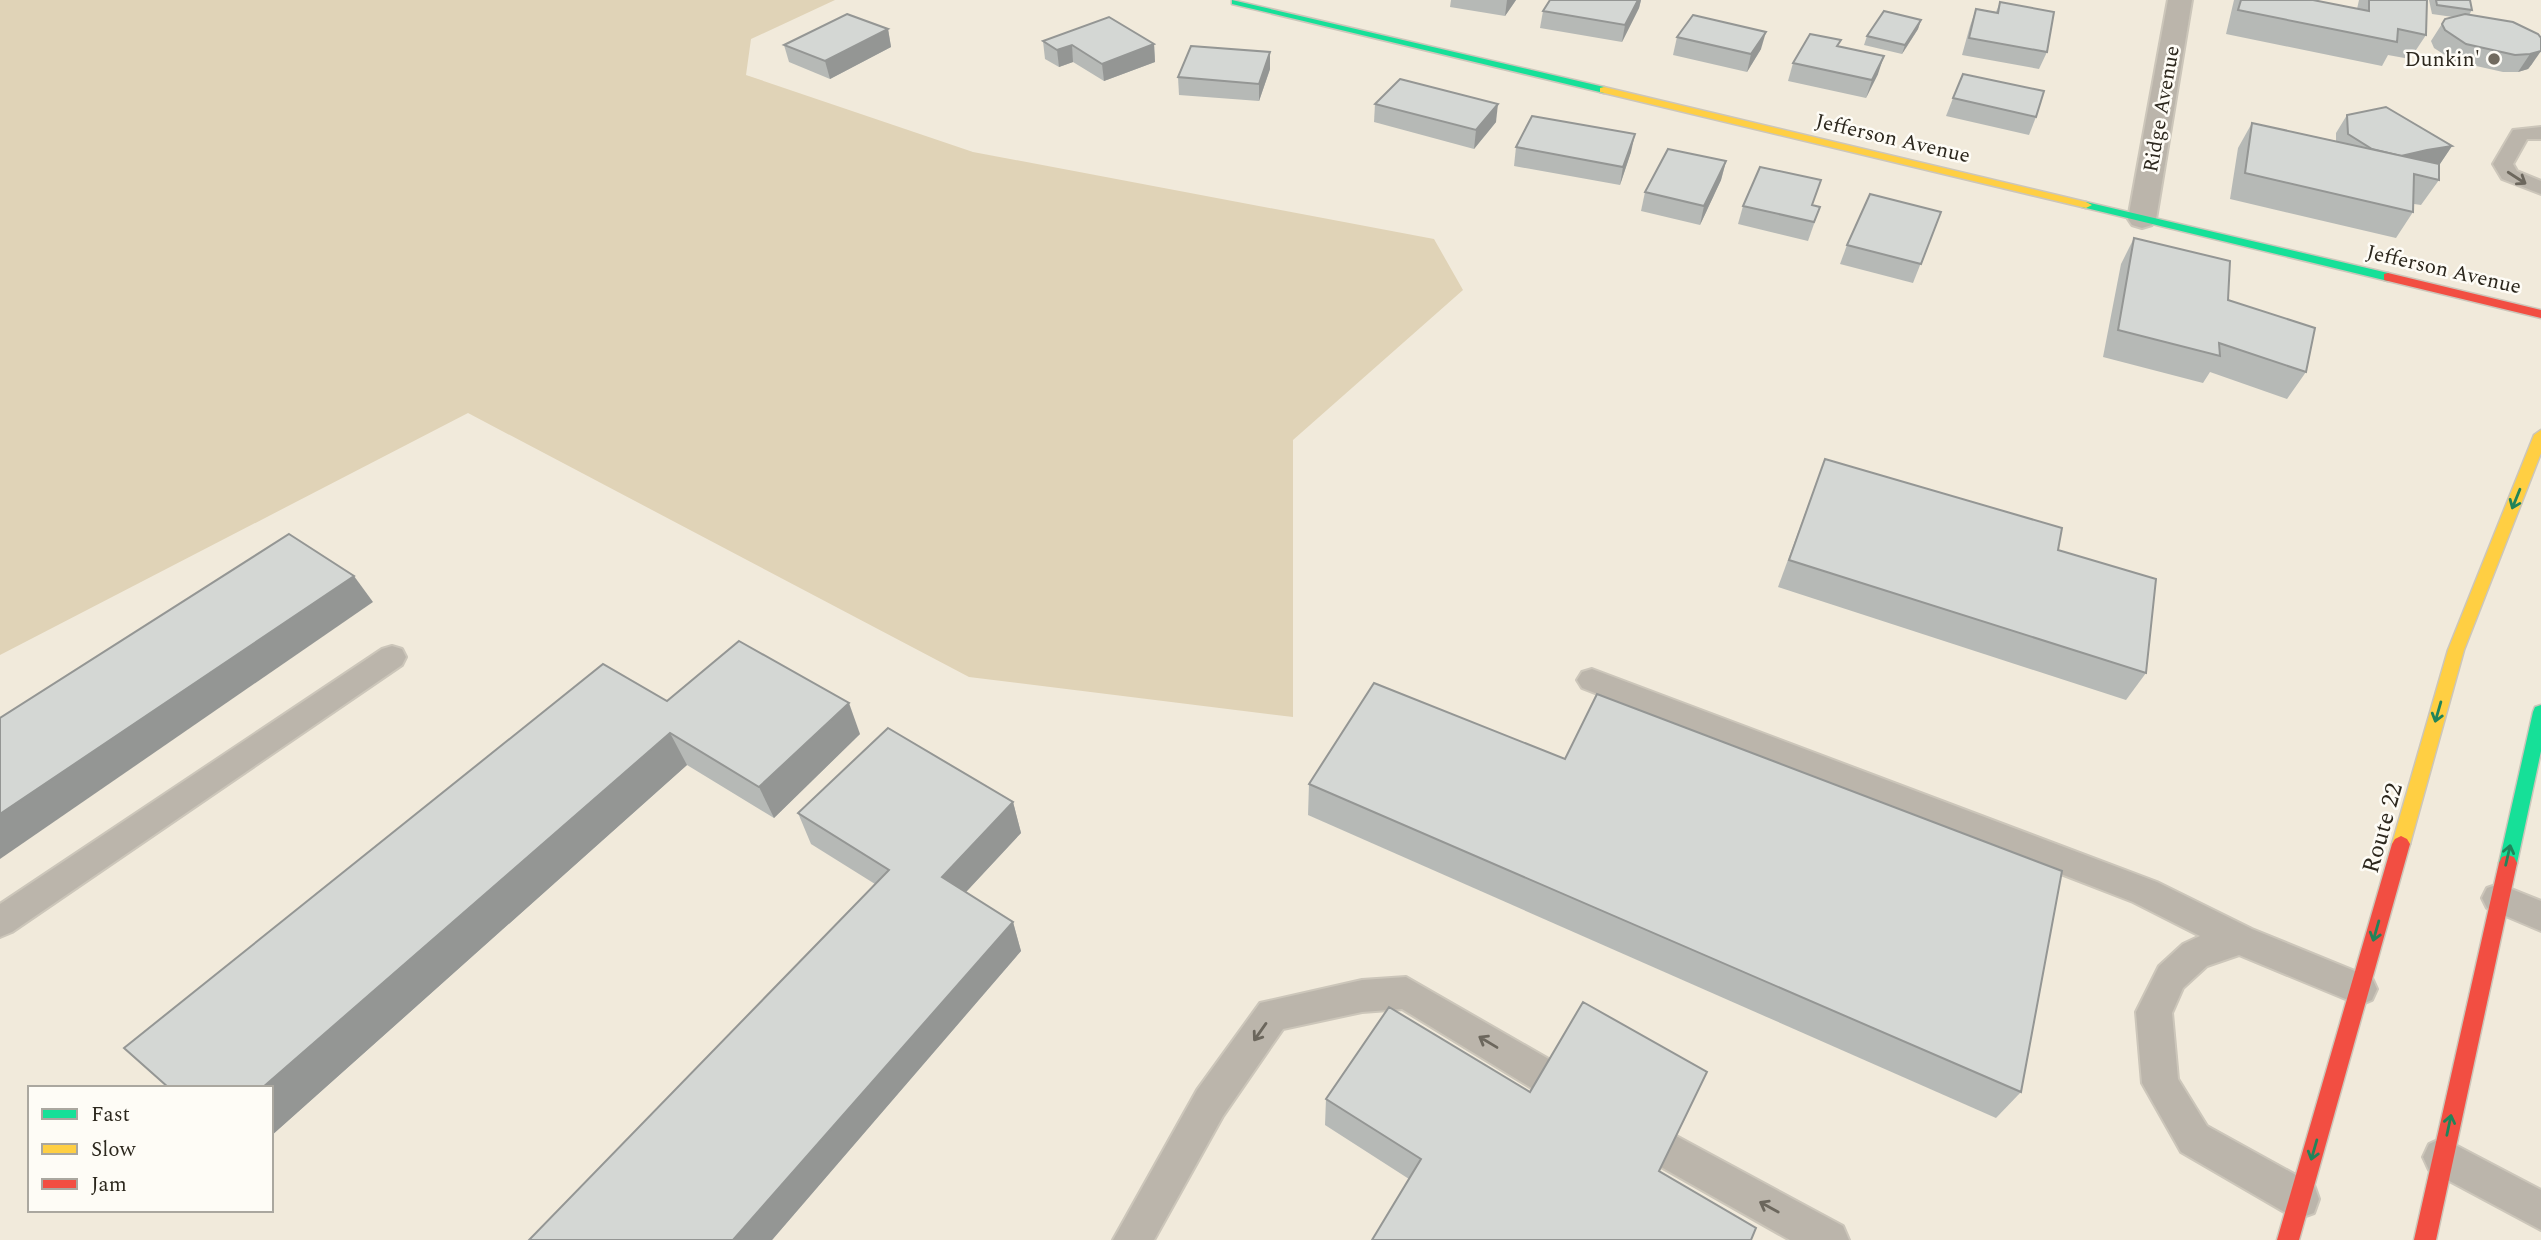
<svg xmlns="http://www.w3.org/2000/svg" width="2541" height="1240" font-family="Spectral,serif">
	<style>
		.green { fill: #e0d3b7 }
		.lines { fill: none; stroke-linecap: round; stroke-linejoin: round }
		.lane-casing { stroke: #ccc6ba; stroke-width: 4 }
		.street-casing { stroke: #ccc6ba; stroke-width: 4 }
		.fast-casing { stroke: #ccc6ba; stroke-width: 3 }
		.slow-casing { stroke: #ccc6ba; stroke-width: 3 }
		.jam-casing { stroke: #ccc6ba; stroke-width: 3 }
		.lane { fill: #bbb5ab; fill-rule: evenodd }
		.street { fill: #bbb5ab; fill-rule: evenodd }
		.fast { fill: #16e098; fill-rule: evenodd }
		.slow { fill: #ffcf43; fill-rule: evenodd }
		.jam { fill: #f24e42; fill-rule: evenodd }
		.wall { fill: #b6b9b6 }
		.shaded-wall { fill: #949694 }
		.building { fill: #d4d7d4; stroke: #949694; stroke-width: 2 }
		.oneway { stroke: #6c675d }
		.oneway2 { stroke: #21845a }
		.poi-dot { fill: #716b60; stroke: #fefcf6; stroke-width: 2.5 }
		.labels { text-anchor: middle; stroke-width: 5; stroke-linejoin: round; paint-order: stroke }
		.far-poi-label { font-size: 21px; fill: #2c271d; stroke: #fefcf6; text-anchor: end }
		.far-street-label { font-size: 21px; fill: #2c271d; stroke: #fefcf6 }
		.street-label { font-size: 24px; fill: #2c271d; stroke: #fefcf6 }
	</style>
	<rect width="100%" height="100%" fill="#f1eadb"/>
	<path class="green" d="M0 0H835L751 39 746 75 973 152 1434 239 1463 290 1293 440V717L969 677 468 413 0 655Z"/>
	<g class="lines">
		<g class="lane-casing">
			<g id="lane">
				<path d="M2541 127V139H2527L2513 164 2517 171 2541 181V194L2502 179 2493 164 2513 130Z"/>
				<path d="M392 646 402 649 406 657 402 665 12 932 0 937V904L382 649Z"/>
				<path d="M1592 669 2157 882 2252 929 2372 978 2377 989 2372 1000 2360 1005 2239 955 2207 966 2183 988 2172 1013 2178 1079 2207 1126 2314 1185 2319 1199 2314 1213 2300 1218 2286 1213 2181 1152 2142 1083 2136 1012 2159 966 2183 944 2200 936 2133 902 1582 688 1577 680 1582 672Z"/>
				<path d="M2499 884 2541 901V931L2487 908 2482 898 2487 888Z"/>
				<path d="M1406 977 1559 1065 1564 1077 1559 1089 1546 1094 1533 1089 1402 1009 1362 1012 1283 1029 1223 1116 1154 1240H1113L1197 1090 1260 1003 1362 980Z"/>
				<path d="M1667 1131 1843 1226 1849 1240H1790L1654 1163 1648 1150 1654 1137Z"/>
				<path d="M2442 1138 2541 1190V1230L2429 1170 2423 1157 2429 1144Z"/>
			</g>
		</g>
		<g class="street-casing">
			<path id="street" d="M2168 0H2192L2156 219 2152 225 2142 228 2132 225 2128 219Z"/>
		</g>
		<g class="fast-casing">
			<g id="fast">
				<path d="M1232 0 1604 87 1609 90 1604 93 1232 4Z"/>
				<path d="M2086 202 2388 273 2394 277 2388 281 2082 207V203Z"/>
				<path d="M2541 705V751L2517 863 2514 869 2508 871 2502 869 2499 863 2533 712 2535 707Z"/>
			</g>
		</g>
		<g class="slow-casing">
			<g id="slow">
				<path d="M1604 87 2086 202 2092 205 2086 208 1600 92V88Z"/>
				<path d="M2541 430V453L2464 650 2410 844 2407 849 2401 852 2395 849 2392 844 2448 650 2534 435Z"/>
			</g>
		</g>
		<g class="jam-casing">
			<g id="jam">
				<path d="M2388 273 2541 310V318L2384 280V274Z"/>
				<path d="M2401 836 2407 839 2410 844 2299 1240H2277L2392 844 2395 839Z"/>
				<path d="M2508 855 2514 857 2517 863 2436 1240H2414L2499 863 2502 857Z"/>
			</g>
		</g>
		<use href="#lane" class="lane"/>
		<use href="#street" class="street"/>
		<use href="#fast" class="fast"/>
		<use href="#slow" class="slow"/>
		<use href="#jam" class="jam"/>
	</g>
	<g class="wall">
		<path d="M1451 0H1516L1505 16 1450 7Z"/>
		<path d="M1641 0 1639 8 1622 42 1540 28 1543 11Z"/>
		<path d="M2234 0H2313L2357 9 2359 0H2427L2426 35 2410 59 2388 55 2382 66 2226 34Z"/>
		<path d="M2429 0H2470L2472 10 2469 15 2538 34 2532 64 2528 69 2518 72H2503L2454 61 2434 48 2431 41 2445 19 2453 17 2432 14Z"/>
		<path d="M2000 2 2047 52 2039 69 1962 55 1970 26 1976 9 1996 12Z"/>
		<path d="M1921 20 1918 29 1902 54 1864 45 1867 36Z"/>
		<path d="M888 29 891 47 830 79 789 62 784 45Z"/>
		<path d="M1677 37 1761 49 1747 72 1673 55Z"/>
		<path d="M1043 41 1154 44 1155 62 1104 81 1073 62 1059 67 1045 59Z"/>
		<path d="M1839 47 1878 74 1866 98 1788 81 1793 63Z"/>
		<path d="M1270 69 1259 101 1179 95 1178 77Z"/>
		<path d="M1953 98 2036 117 2029 135 1946 116Z"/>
		<path d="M1375 104 1496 122 1474 149 1374 122Z"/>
		<path d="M2347 115 2452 146 2439 165V180L2421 205 2414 204 2413 212 2396 238 2230 199 2238 148 2252 123 2336 141V133Z"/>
		<path d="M1516 147 1631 152 1620 185 1514 166Z"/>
		<path d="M1726 161 1721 180 1700 225 1641 211 1645 192Z"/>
		<path d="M1813 205 1820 207 1808 241 1738 224 1743 206Z"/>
		<path d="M1941 212 1913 283 1840 264 1847 245Z"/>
		<path d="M2134 238 2228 300 2306 372 2287 399 2210 372 2203 383 2103 357 2121 264Z"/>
		<path d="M1825 459 2058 550 2146 673 2126 700 1778 587Z"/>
		<path d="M667 701 860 734 774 818 687 765 271 1136V1088Z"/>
		<path d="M1309 784 2021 1092 1996 1118 1308 815Z"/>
		<path d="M1013 802 1021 833 966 892 1013 922 1021 951 772 1240H529L875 884 811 844 798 813Z"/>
		<path d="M1707 1072 1409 1179 1325 1125 1326 1099 1530 1092Z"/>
	</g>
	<g class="shaded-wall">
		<path d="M1507 0H1516L1505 16Z"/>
		<path d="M1638 0H1641L1639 8 1622 42 1625 25Z"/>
		<path d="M1921 20 1918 29 1902 54 1905 45Z"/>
		<path d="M888 29 891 47 830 79 825 61Z"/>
		<path d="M1766 32 1761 49 1747 72 1751 54Z"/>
		<path d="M1154 44 1155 62 1104 81 1102 64Z"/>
		<path d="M1072 45 1073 62 1059 67 1057 50Z"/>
		<path d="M2541 51 2532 64 2528 69 2518 72 2530 54Z"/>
		<path d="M1270 52V69L1259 101V84Z"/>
		<path d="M1884 56 1878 74 1866 98 1872 80Z"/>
		<path d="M1498 104 1496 122 1474 149 1476 130Z"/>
		<path d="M1635 134 1631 152 1620 185 1623 167Z"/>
		<path d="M2452 146 2440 164 2415 168 2387 159 2427 150Z"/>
		<path d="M1726 161 1721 180 1700 225 1704 206Z"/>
		<path d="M354 576 373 602 0 859V814Z"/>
		<path d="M849 703 860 734 774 818 759 787Z"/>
		<path d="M670 733 687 765 271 1136V1088H262Z"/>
		<path d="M1013 802 1021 833 952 907 942 877Z"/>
		<path d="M1013 922 1021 951 772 1240H733Z"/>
	</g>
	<g class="building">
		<path d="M1550 0H1638L1625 25 1543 11Z"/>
		<path d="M2241 0H2313L2369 11V0H2427L2426 35 2398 29 2397 42 2238 10Z"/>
		<path d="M2436 0H2470L2472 10 2437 5Z"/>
		<path d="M2000 2 2054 12 2047 52 1969 38 1976 9 1998 13Z"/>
		<path d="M1884 11 1921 20 1905 45 1867 36Z"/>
		<path d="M847 14 888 29 825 61 784 45Z"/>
		<path d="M2465 14 2513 22 2538 34 2541 38V51L2530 54 2515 55 2466 44 2445 30 2442 24 2445 19Z"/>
		<path d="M1693 15 1766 32 1751 54 1677 37Z"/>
		<path d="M1109 17 1154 44 1102 64 1072 45 1057 50 1043 41Z"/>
		<path d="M1810 34 1841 40 1837 46 1884 56 1872 80 1793 63Z"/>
		<path d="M1191 46 1270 52 1259 84 1178 77Z"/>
		<path d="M1963 74 2044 91 2036 117 1953 98Z"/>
		<path d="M1400 79 1498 104 1476 130 1375 104Z"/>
		<path d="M2386 107 2452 146 2427 150 2401 156 2372 149 2348 134 2347 115Z"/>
		<path d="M1532 116 1635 134 1623 167 1516 147Z"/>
		<path d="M2252 123 2439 164V180L2414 174 2413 212 2245 173Z"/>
		<path d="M1668 149 1726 161 1704 206 1645 192Z"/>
		<path d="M1760 167 1821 180 1812 205 1820 207 1814 222 1743 206Z"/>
		<path d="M1870 194 1941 212 1921 264 1847 245Z"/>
		<path d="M2134 238 2230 261 2228 300 2315 328 2306 372 2219 343 2220 356 2118 330Z"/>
		<path d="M1825 459 2062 528 2058 550 2156 579 2146 673 1789 560Z"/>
		<path d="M289 534 354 576 0 814V718Z"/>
		<path d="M739 641 849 703 759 787 670 733 262 1088H169L124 1048 603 664 667 701Z"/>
		<path d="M1374 683 1565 759 1597 694 2062 871 2021 1092 1309 784Z"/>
		<path d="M888 728 1013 802 942 877 1013 922 733 1240H529L889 870 798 813Z"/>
		<path d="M1583 1002 1707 1072 1659 1171 1756 1228 1751 1240H1372L1421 1159 1326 1099 1389 1007 1530 1092Z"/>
	</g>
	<defs><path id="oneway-shaft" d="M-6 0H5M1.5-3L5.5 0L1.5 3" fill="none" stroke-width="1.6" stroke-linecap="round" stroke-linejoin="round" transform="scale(1.75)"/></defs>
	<g class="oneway">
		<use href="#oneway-shaft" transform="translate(2517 178) rotate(33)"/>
		<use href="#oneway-shaft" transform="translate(1260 1032) rotate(125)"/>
		<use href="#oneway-shaft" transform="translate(1488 1042) rotate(-149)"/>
		<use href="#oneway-shaft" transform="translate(1769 1207) rotate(-151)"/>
	</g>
	<g class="oneway2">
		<use href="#oneway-shaft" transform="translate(2516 499) rotate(112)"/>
		<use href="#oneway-shaft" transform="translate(2438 712) rotate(106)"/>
		<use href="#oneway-shaft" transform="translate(2508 855) rotate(-77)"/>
		<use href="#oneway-shaft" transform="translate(2376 931) rotate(106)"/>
		<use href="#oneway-shaft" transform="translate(2449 1125) rotate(-78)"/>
		<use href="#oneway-shaft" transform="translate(2314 1150) rotate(106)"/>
	</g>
	<circle class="poi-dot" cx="2494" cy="59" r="7"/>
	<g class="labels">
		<g class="far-poi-label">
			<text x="2480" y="66">Dunkin'</text>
		</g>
		<g class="far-street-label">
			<text transform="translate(2161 109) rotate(-80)" y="7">Ridge Avenue</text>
			<text transform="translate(1893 138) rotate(13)" y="7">Jefferson Avenue</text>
			<text transform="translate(2444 269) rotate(13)" y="7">Jefferson Avenue</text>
		</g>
		<g class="street-label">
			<text transform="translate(2382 828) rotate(-74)" y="8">Route 22</text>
		</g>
	</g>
	<rect x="28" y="1086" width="245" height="126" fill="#fefcf6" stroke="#aaa79f" stroke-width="2"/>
	<rect x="42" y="1109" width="35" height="10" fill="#16e098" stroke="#aaa79f" stroke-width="2"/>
	<text x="91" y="1121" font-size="21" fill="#2c271d">Fast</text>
	<rect x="42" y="1144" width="35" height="10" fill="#ffcf43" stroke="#aaa79f" stroke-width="2"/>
	<text x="91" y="1156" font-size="21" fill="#2c271d">Slow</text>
	<rect x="42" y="1179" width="35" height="10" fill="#f24e42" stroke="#aaa79f" stroke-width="2"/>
	<text x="91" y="1191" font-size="21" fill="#2c271d">Jam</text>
</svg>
